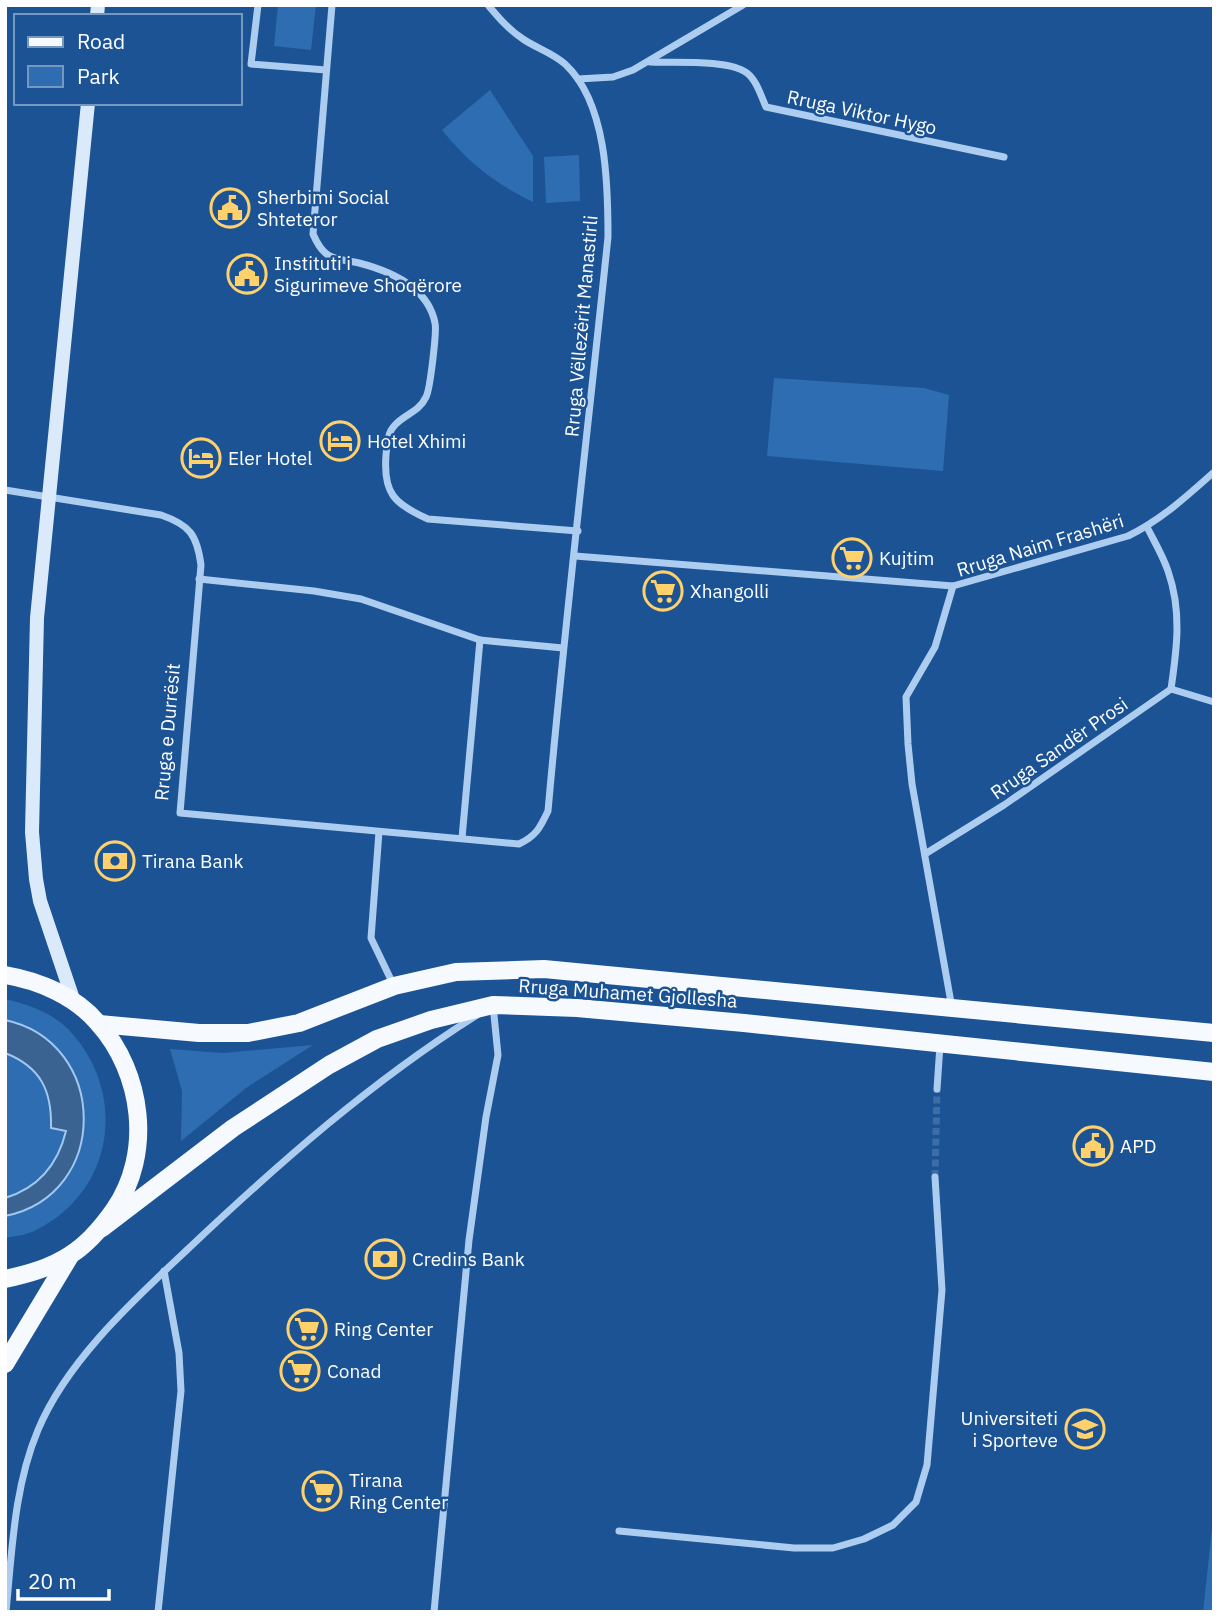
<svg xmlns="http://www.w3.org/2000/svg" width="1219" height="1617" font-family="'IBM Plex Sans',sans-serif">
	<style>
		.green { fill: #2f6db3 }
		.water { fill: #3a6392; stroke: #a0c8f1; stroke-width: 2 }
		.lines { fill: none; stroke-linecap: round; stroke-linejoin: round }
		.street-tunnel { stroke: #3d6da5; stroke-width: 7; stroke-dasharray: 7 3.5; stroke-linecap: butt }
		.street { stroke: #adcdf0; stroke-width: 7 }
		.secondary { stroke: #dbeafb; stroke-width: 14 }
		.primary { stroke: #f6faff; stroke-width: 18 }
		.labels { text-anchor: middle; stroke-width: 5; stroke-linejoin: round; paint-order: stroke }
		.street-label { font-size: 19px; fill: #fff; stroke: #1b5395 }
		.poi-label { font-size: 19px; fill: #fff; stroke: #1b5395; text-anchor: start }
	</style>
	<rect width="100%" height="100%" fill="#1b5395"/>
	<g class="green">
		<path d="M278 5H316L311 50 274 46Z"/>
		<path d="M490 90 533 156V202C494 183 469 163 442 130Z"/>
		<path d="M579 155 580 201 546 203 544 157Z"/>
		<path d="M774 378 924 388 949 395 943 471 767 456Z"/>
		<path d="M5 999C27 1004 50 1012 67 1028 128 1090 116 1190 36 1230 27 1235 15 1236 5 1238Z"/>
		<path d="M313 1045 246 1088 181 1141 182 1091 170 1049 223 1053Z"/>
		<path d="M1213 1520 1214 1612H1203Z"/>
	</g>
	<path class="water" d="M5 1020C109 1042 111 1195 5 1216V1198C38 1188 58 1164 66 1131L51 1128C52 1091 41 1067 5 1053Z"/>
	<g class="lines">
		<path class="street-tunnel" d="M935 1177 937 1089"/>
		<g class="street">
			<path d="M258 5 251 64 326 70"/>
			<path d="M332 5 313 234C316 241 320 250 328 255 336 260 350 261 359 263 390 271 428 287 435 323 437 331 430 390 426 397 419 412 405 414 395 425 387 433 387 445 386 455 383 493 394 504 428 519L578 531"/>
			<path d="M650 62C673 63 729 59 747 73 757 81 761 96 766 107L1004 157"/>
			<path d="M578 79 613 77 633 70 743 5"/>
			<path d="M5 490 161 515C190 525 197 535 201 565L180 813 519 844C536 836 540 828 548 811 565 620 588 429 608 237 608 184 607 103 565 64 553 53 536 48 523 39 509 30 499 18 488 5"/>
			<path d="M1147 527C1154 541 1163 556 1168 571 1182 611 1177 648 1171 689"/>
			<path d="M575 556 953 586 1128 536C1161 520 1187 496 1214 472"/>
			<path d="M199 579 314 591 361 599 480 640 563 648"/>
			<path d="M1171 689 1214 702"/>
			<path d="M379 832 371 938 394 986"/>
			<path d="M462 838 480 640"/>
			<path d="M925 854 1004 805 1171 689"/>
			<path d="M952 1008 912 784 908 744 906 697 935 647 953 586"/>
			<path d="M937 1089 940 1045"/>
			<path d="M619 1531 794 1548H833L864 1539 893 1525 916 1502 927 1465 942 1290 935 1177"/>
			<path d="M6 1612C12 1551 14 1487 38 1430 67 1360 135 1299 189 1248 279 1163 372 1081 477 1015"/>
			<path d="M158 1612 181 1391 179 1353 164 1271"/>
			<path d="M434 1612 469 1240 486 1117 498 1055 493 1005"/>
		</g>
		<g class="secondary">
			<path d="M97 16 98 5"/>
			<path d="M74 1002 40 901 36 879 32 832 37 618 88 103"/>
		</g>
		<g class="primary">
			<path d="M5 975C40 981 75 996 98 1023 143 1073 153 1154 114 1210 102 1227 88 1244 70 1255 50 1268 28 1274 5 1279"/>
			<path d="M99 1024 199 1033H248L299 1023 394 986 456 972 544 969 1214 1033"/>
			<path d="M102 1228 233 1128 329 1065 377 1039 431 1020 493 1005 577 1008 744 1023 1214 1072"/>
			<path d="M5 1364 70 1256"/>
		</g>
	</g>
	<defs>
		<g id="civic-ring" transform="scale(2.0125)"><circle r="9.5" fill="#1b5395" stroke="#ffd16c" stroke-width="1.5"/><path d="M-.6-6.5H3V-4.5H.6V-3L4-1V1h2V6H-6V1h2V-1L-.6-3ZM-1.2 2.5V6h2.4V2.5Z" fill="#ffd16c"/></g>
		<g id="hotel-ring" transform="scale(2.0125)"><circle r="9.5" fill="#1b5395" stroke="#ffd16c" stroke-width="1.5"/><path d="M-6-4.5h1.5V1H6V5H4.5V3h-9V5H-6ZM-4 0a1.8 1.8 0 1 1 3.6 0ZM.5 0V-2.5h3Q6-2.5 6 0Z" fill="#ffd16c"/></g>
		<g id="supermarket-ring" transform="scale(2.0125)"><circle r="9.5" fill="#1b5395" stroke="#ffd16c" stroke-width="1.5"/><path d="M-6-5.5h2.5l.6 2H6L4.5 2H-2.5L-4.4-4H-6ZM-1.5 3.2a1.3 1.3 0 1 0 .1 0ZM3 3.2a1.3 1.3 0 1 0 .1 0Z" fill="#ffd16c"/></g>
		<g id="bank-ring" transform="scale(2.0125)"><circle r="9.5" fill="#1b5395" stroke="#ffd16c" stroke-width="1.5"/><path d="M-6-4H6V4H-6ZM0-2.3a2.3 2.3 0 1 0 0 4.6a2.3 2.3 0 1 0 0-4.6Z" fill="#ffd16c"/></g>
		<g id="university-ring" transform="scale(2.0125)"><circle r="9.5" fill="#1b5395" stroke="#ffd16c" stroke-width="1.5"/><path d="M0-5L7-2L0 1L-7-2ZM-4 1L0 2.5L4 1V4Q0 6-4 4Z" fill="#ffd16c"/></g>
	</defs>
	<g fill-rule="evenodd">
		<use href="#civic-ring" x="230" y="208"/>
		<use href="#civic-ring" x="247" y="274"/>
		<use href="#hotel-ring" x="340" y="441"/>
		<use href="#hotel-ring" x="201" y="458"/>
		<use href="#supermarket-ring" x="852" y="558"/>
		<use href="#supermarket-ring" x="663" y="591"/>
		<use href="#bank-ring" x="115" y="861"/>
		<use href="#civic-ring" x="1093" y="1146"/>
		<use href="#bank-ring" x="385" y="1259"/>
		<use href="#supermarket-ring" x="307" y="1329"/>
		<use href="#supermarket-ring" x="300" y="1371"/>
		<use href="#university-ring" x="1085" y="1429"/>
		<use href="#supermarket-ring" x="322" y="1491"/>
	</g>
	<g class="labels">
		<g class="street-label">
			<text transform="translate(862 112) rotate(12)" y="7">Rruga Viktor Hygo</text>
			<text transform="translate(581 326) rotate(-85)" y="7">Rruga Vëllezërit Manastirli</text>
			<text transform="translate(1040 545) rotate(-17)" y="7">Rruga Naim Frashëri</text>
			<text transform="translate(167 732) rotate(-85)" y="7">Rruga e Durrësit</text>
			<text transform="translate(1059 748) rotate(-35)" y="7">Rruga Sandër Prosi</text>
			<text transform="translate(628 993) rotate(4)" y="7">Rruga Muhamet Gjollesha</text>
		</g>
		<g class="poi-label">
			<text x="257" y="204">Sherbimi Social<tspan x="257" dy="22">Shteteror</tspan></text>
			<text x="274" y="270">Instituti i<tspan x="274" dy="22">Sigurimeve Shoqërore</tspan></text>
			<text x="367" y="448">Hotel Xhimi</text>
			<text x="228" y="465">Eler Hotel</text>
			<text x="879" y="565">Kujtim</text>
			<text x="690" y="598">Xhangolli</text>
			<text x="142" y="868">Tirana Bank</text>
			<text x="1120" y="1153">APD</text>
			<text x="412" y="1266">Credins Bank</text>
			<text x="334" y="1336">Ring Center</text>
			<text x="327" y="1378">Conad</text>
			<text x="1058" y="1425" text-anchor="end">Universiteti<tspan x="1058" dy="22">i Sporteve</tspan></text>
			<text x="349" y="1487">Tirana<tspan x="349" dy="22">Ring Center</tspan></text>
		</g>
	</g>
	<rect width="1219" height="1617" fill="none" stroke="#ffffff" stroke-width="14"/>
	<rect x="14" y="14" width="228" height="91" fill="#1b5395" stroke="#7698bf" stroke-width="2"/>
	<rect x="28" y="37" width="35" height="10" fill="#f6faff" stroke="#7698bf" stroke-width="2"/>
	<text x="77" y="49" font-size="21" fill="#ffffff">Road</text>
	<rect x="28" y="66" width="35" height="21" fill="#2f6db3" stroke="#7698bf" stroke-width="2"/>
	<text x="77" y="84" font-size="21" fill="#ffffff">Park</text>
	<path d="M18 1589v10h91v-10" fill="none" stroke="#ffffff" stroke-width="3.5"/>
	<text x="28" y="1589" font-size="21" fill="#ffffff" stroke="#1b5395" stroke-width="5" paint-order="stroke">20 m</text>
</svg>
